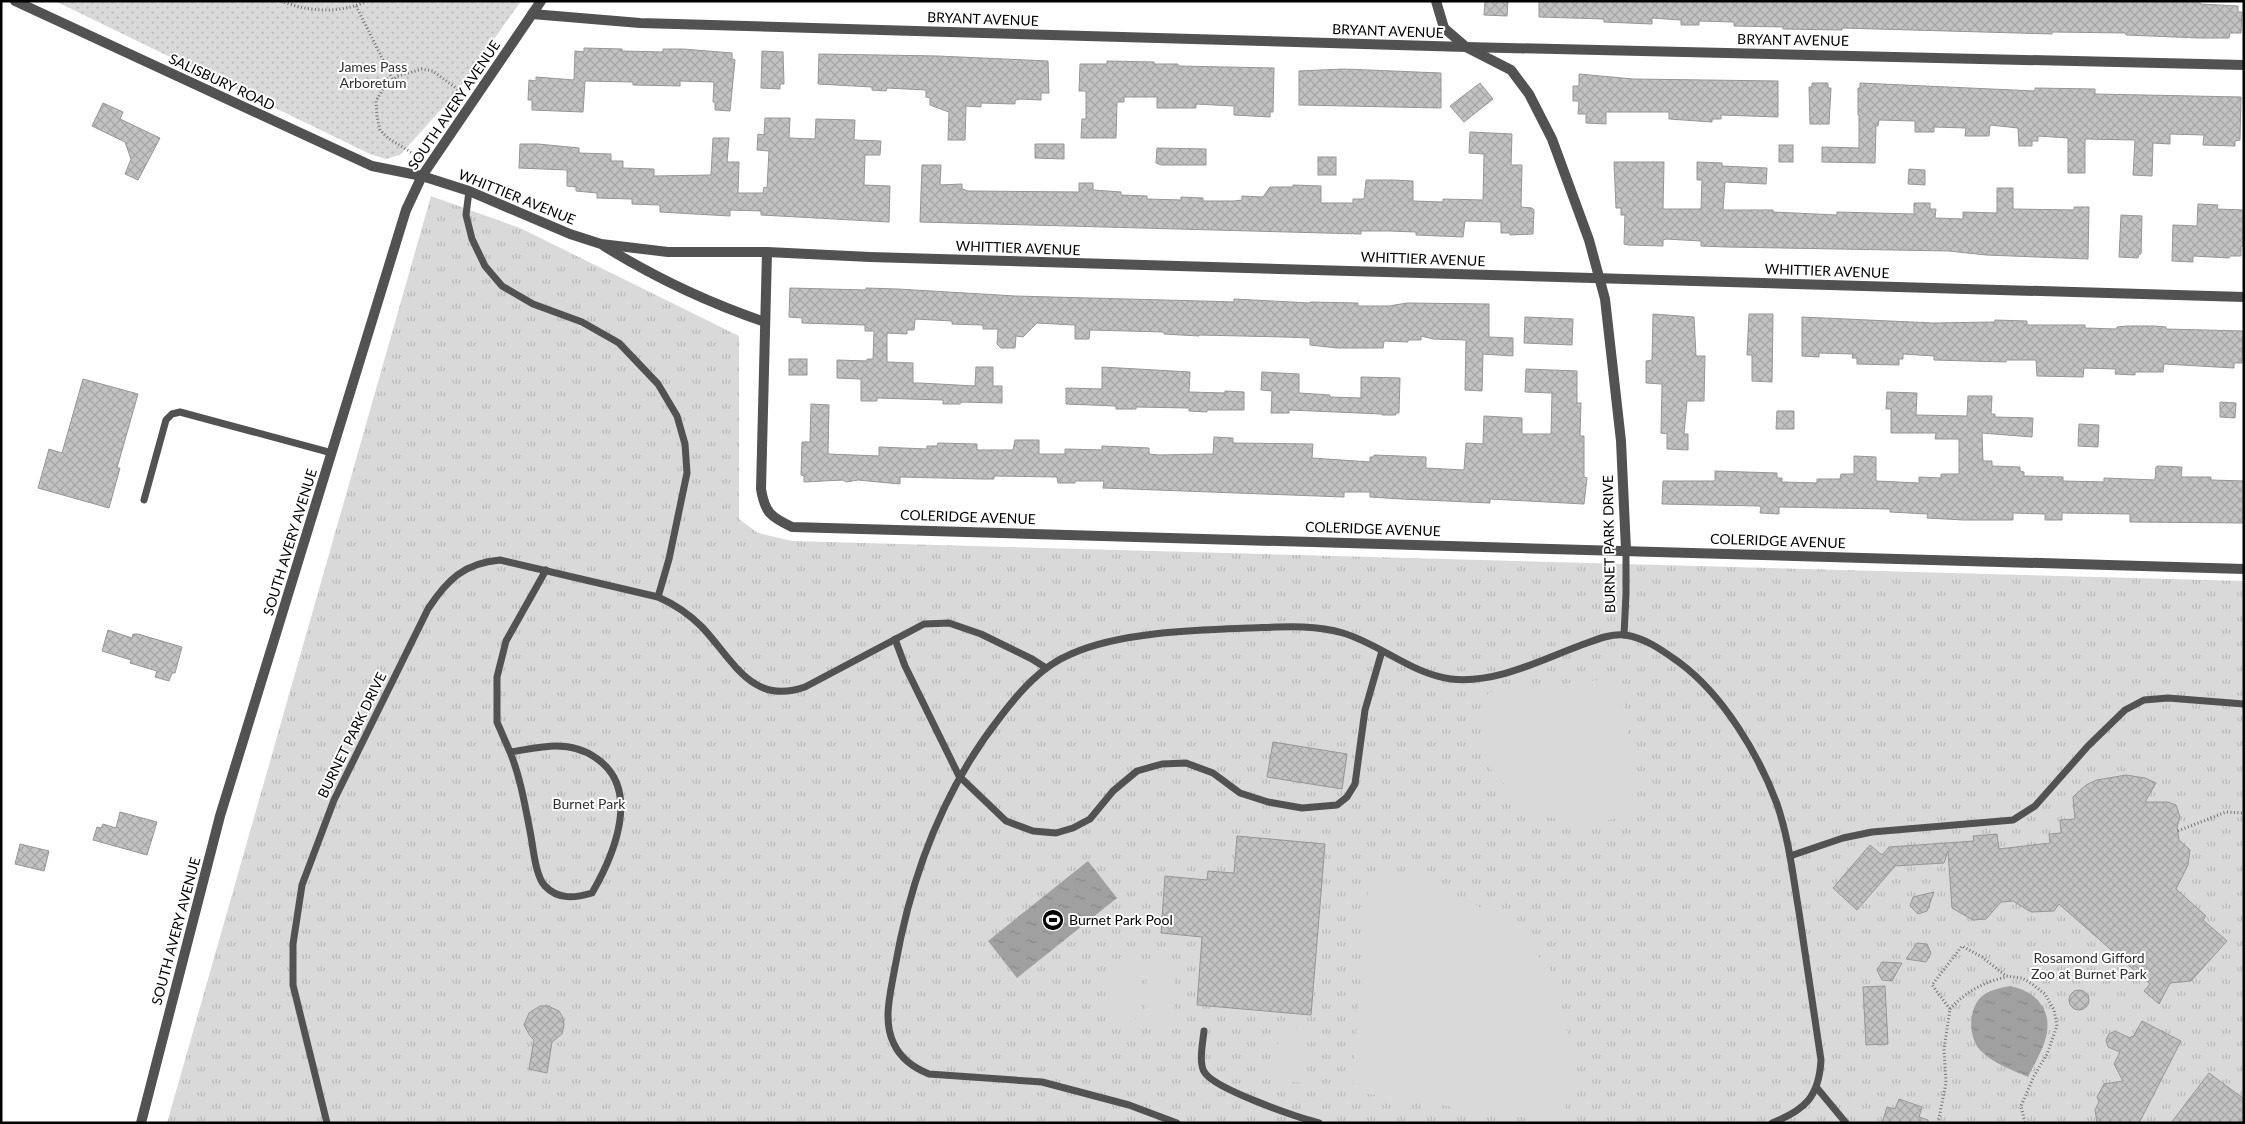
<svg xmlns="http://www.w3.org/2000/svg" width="2245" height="1124" font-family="Lato,sans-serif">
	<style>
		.grass { fill: url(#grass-tufts) }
		.garden { fill: url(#garden-dots) }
		.pitch { fill: #d9d9d9 }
		.water { fill: url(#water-ripples) }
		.building { fill: url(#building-cross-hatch); stroke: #969696 }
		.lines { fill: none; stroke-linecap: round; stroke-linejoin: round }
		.path { stroke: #747474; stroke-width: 3; stroke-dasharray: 1 2.5; stroke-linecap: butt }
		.service { stroke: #525252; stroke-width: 7 }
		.minor { stroke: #525252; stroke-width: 10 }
		.tertiary { stroke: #525252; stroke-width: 10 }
		.labels { text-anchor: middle; stroke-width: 4; stroke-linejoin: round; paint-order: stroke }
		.street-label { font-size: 14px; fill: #000; stroke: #fff }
		.park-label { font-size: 14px; fill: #303030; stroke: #fff }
		.poi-label { font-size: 14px; fill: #000; stroke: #fff; text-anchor: start }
	</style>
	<defs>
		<pattern id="grass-tufts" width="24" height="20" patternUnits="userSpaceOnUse" patternTransform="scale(1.25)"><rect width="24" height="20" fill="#d9d9d9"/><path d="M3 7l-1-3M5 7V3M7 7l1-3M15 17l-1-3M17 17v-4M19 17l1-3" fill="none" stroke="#b8b8b8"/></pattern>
		<pattern id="garden-dots" width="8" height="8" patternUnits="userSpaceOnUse" patternTransform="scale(1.25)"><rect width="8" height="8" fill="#d9d9d9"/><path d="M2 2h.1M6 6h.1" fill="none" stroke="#b8b8b8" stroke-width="1.8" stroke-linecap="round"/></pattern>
		<pattern id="water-ripples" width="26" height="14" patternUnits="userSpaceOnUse" patternTransform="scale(1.25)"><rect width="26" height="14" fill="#a0a0a0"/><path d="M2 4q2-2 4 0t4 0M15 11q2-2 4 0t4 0" fill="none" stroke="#888"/></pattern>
		<pattern id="building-cross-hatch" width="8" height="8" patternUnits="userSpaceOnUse" patternTransform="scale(1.25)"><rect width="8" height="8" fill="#c2c2c2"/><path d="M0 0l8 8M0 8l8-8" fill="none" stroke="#a5a5a5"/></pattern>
	</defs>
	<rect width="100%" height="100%" fill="#fff"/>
	<path class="grass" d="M431 196 520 228 739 336V519L758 533 792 541 2244 581V1123H167Z"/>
	<path class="garden" d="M55 1H521L456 93 400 155 386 159 370 154Z"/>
	<g class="pitch">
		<path d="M1607 679 1621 686 1638 810 1592 826 1530 813 1485 763 1483 706 1489 692Z"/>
		<path d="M1370 871 1411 875 1506 919 1551 971 1575 1062 1562 1123 1362 1093 1352 1082Z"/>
		<path d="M1109 962 1137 964 1135 1025 1107 1024Z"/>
		<path d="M1147 964 1175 965 1173 1026 1145 1025Z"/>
		<path d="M1279 1027 1308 1030 1304 1083 1275 1080Z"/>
	</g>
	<g class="water">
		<path d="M1088 861 1117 898 1017 978 988 941Z"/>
		<path d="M2010 986C2035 991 2053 1009 2046 1037 2043 1050 2034 1064 2028 1077 2012 1070 1993 1063 1981 1051 1968 1038 1968 1010 1981 997 1989 990 2000 988 2010 986Z"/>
	</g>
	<g class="building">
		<path d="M1485 1H1508L1507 16 1484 15Z"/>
		<path d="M1539 1H2200V4L2238 6V12H2242L2241 33H2230L2229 38H2199L2126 35V33L2052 32V34L1842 28V30L1783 29V27L1734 26V22L1699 21V25H1681V20L1652 18V24L1604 22V19L1539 17Z"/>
		<path d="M584 48 622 49V51L663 52V49H683L732 53V59L735 60 730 111 715 110V102H713L714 82 680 81V86L633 85V82L585 81 583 112 532 110V100H528L529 80 536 81V77L574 80 575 51 584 52Z"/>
		<path d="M762 51 783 52 784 84H780V89L761 88Z"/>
		<path d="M819 54 938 56 1048 61 1049 93H1041V100L1021 99 1015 100V104L981 103V107L966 106 965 140H948L949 112 930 105V98L926 97V90L887 88 886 91 872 90V87L818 84Z"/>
		<path d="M1107 61 1154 62V64H1178V66L1274 68 1273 112H1270V117L1234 115V106L1196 104V108H1157V97H1124V102H1117L1116 138H1081L1082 119H1086V91H1079L1080 64H1107Z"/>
		<path d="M1344 69 1441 73V108L1299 105V71Z"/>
		<path d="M1579 74 1633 79 1778 81V117L1721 115V119H1712V122L1669 119V112H1606V124L1586 123V114H1578L1579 101H1573V86H1579Z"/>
		<path d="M1480 83 1493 99 1464 122 1450 106Z"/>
		<path d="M1812 83H1828V88H1831L1829 124H1810L1809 87H1812Z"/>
		<path d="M1860 83 2035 91V88L2095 89V94L2241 97 2240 140 2235 141V146L2203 145 2204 135 2170 134V144L2153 143 2152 176 2133 175 2135 140 2085 139V173H2068V138L2038 136V141H2032V146H2019L2018 128 1990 125 1989 136H1965L1966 128 1934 127V132H1915V121L1879 120 1878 126H1876L1875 163 1822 162V147L1859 148V115H1858V88H1860Z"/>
		<path d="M103 103 123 112 120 119 160 138 138 180 125 174 131 159 125 142 92 126Z"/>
		<path d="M765 118H790L789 138 815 139 816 119 855 120 854 140 881 141 880 155H865L864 185 890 186 889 222 761 215V211L730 210V216L660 212V205L632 204V199L597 198V193L576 191V187L567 186V170L519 168 520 144H538L579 148V153L611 154V161H623V168L654 169V176L711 175 713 138H729L727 162H739L738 193H763L764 187 767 188 769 151 757 150 758 134 764 135Z"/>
		<path d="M1470 132 1512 134 1511 165H1522L1521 207 1532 208 1534 210 1533 234 1510 235V233H1501V222L1465 221 1463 237 1416 235V232L1390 231H1361V234L920 222 922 165H941L940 185 962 184V189L968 191 1079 192V183H1093V190L1121 192V195L1147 196V199L1181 200V197L1203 198V201H1234L1242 200V196L1263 197 1270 187H1293V185L1321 186V203H1353V199H1364L1366 180H1393L1413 181V201L1443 202V199L1483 200 1484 154 1469 153Z"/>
		<path d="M1035 144H1064V159L1035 158Z"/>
		<rect x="1779" y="145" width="14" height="17"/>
		<path d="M1157 148 1206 149V165H1161L1156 163Z"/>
		<rect x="1318" y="157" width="18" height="18"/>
		<path d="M1614 162H1664L1663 209H1701L1702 180H1697V162L1722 163V166L1767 168 1766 184 1725 182 1723 210H1773V212L1837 215V212L1914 214V203H1930V209H1936L1935 218 1963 219V212L1997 213V188H2013V209L2074 210V207H2089L2088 259 1986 255 1949 251 1727 247 1701 246V241L1666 239 1663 240V246L1628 245 1624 244 1625 215H1621V208H1616Z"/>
		<path d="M1909 169 1925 170V185L1908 184Z"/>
		<path d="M2198 204 2218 205 2217 209 2244 210V246H2241V256H2230L2229 258 2193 256V262L2172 261 2173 225 2197 226Z"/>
		<path d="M2121 215 2142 216 2141 254H2139L2138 258 2119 257Z"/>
		<path d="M790 288 866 290V288L898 289 1015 296 1201 301 1234 302V299L1310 303V302L1358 303V306H1389L1407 303 1489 304V337L1513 338V356L1483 354 1482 391 1465 390 1466 340 1433 339 1421 336V340H1408V342L1384 341 1383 348H1337L1310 345V338L1284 337 1199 335V336L1164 334V332L1090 330 1089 339H1075V325L1037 323 1023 337 1016 336 1015 348H1001L997 344 998 329H983V325L952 324V321L915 319 914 330H907V334L887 333V362L913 363V383H920L975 386 976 367H993V386H1002V403L961 402 960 404H943V400L877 398V401H861V379L837 378V360L867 361V359H873L874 331H865V325L802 323V318L789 317Z"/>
		<path d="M1653 314 1694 317 1696 356H1705L1704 401H1687L1684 434H1688V450L1667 449V434L1661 433 1662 384 1646 383V361L1652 360Z"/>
		<path d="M1749 314H1773L1772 382 1752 381V355H1747Z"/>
		<path d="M1525 317 1573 319 1572 345 1524 343Z"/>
		<path d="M1802 317 1933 323 1995 322V320L2027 321V325H2085V328L2117 329V327L2127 326H2154L2166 327V329L2243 331 2242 363H2234V368L2164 364 2163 372H2135V375L2115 374 2116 369 2084 368 2083 377 2037 376 2036 360H2006V362L1934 360V356L1903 354V359H1899V365L1857 364V358H1852L1853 354 1819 353V357L1802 356Z"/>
		<rect x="789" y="359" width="18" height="16"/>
		<path d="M1102 367 1190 372 1189 392 1225 393V391L1244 392V410H1207V412L1189 411V408L1136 407V409H1116V406L1066 404V388L1102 389Z"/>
		<path d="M1526 369 1577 371V403H1581L1580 436H1584V477L1587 478 1584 504 1490 499V503L1402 499 1370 497V492H1344V497L1103 488 1104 481H1075V483H1058L1057 477 994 476V479H982L900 477V484L858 480 846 482 843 480 804 482V476L801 475 802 442H810L811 404 829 405 828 454 879 456V447L927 449V446H937L938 443 977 444V450H1013L1015 440H1039V454H1065V449L1102 450V446L1149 448V454L1159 455 1213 454 1214 437 1233 438V443L1313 444 1312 458 1370 462V457H1374V455L1426 457V468L1464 470 1466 443 1483 444 1484 416 1522 418V434H1551L1552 393 1525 392Z"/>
		<path d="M1262 372 1299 374V393L1330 395V397L1361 398V377L1400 378 1399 413H1396V415H1382V414L1289 410V413H1271L1272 391 1261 390Z"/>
		<path d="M83 379 138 394 117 468H120L109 508 38 488 49 449 62 453Z"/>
		<path d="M1887 392 1917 393 1916 415 1967 416 1968 396H1992L1991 414H1995V417L2033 418 2032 437 1982 433 1983 461H1992V466L2020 467V471L2024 472V476L2063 477V481L2104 482V478L2155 480 2156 467 2158 466 2182 467 2181 477H2211V480L2244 481V523L2130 522V514L2062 513V520H2045V514L2013 513V520H1964L1927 518 1928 514 1890 512V509L1779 507V514L1760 513 1761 507 1759 506 1662 504 1663 481H1715V471L1777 473V478H1782V482L1817 483V479H1840L1841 474H1854V456L1876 457V481L1919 483V477L1941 478V474H1959V439H1935L1936 433H1891V409H1886Z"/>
		<path d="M2220 402 2236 403 2235 418 2220 417Z"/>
		<path d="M1777 411H1794V429H1776Z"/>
		<path d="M2079 424 2099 425 2098 447 2078 446Z"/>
		<path d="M108 630 132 638 133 634H138L182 647 175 673H172L169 681 155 677 157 671 130 663 131 660 102 651Z"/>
		<path d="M1273 742 1347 754 1342 789 1267 777Z"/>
		<path d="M2126 775 2145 778 2156 783 2145 802H2168L2176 805 2180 817 2177 827 2179 840 2190 850 2188 865 2176 889 2206 916 2203 920 2227 941 2191 981 2170 983 2159 1004 2144 991 2150 984 2059 904 2054 911 2031 912 2013 901 2001 902 1986 919 1973 920 1952 908 1948 851 1944 863 1895 866 1857 910 1833 888 1870 845 1882 855 1889 847 1974 841 1973 836 1997 834 1999 849 2050 843 2049 834 2061 833 2060 820 2075 819 2073 797 2077 793 2086 785 2097 780Z"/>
		<path d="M120 812 157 822 147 855 93 840 97 827 101 828 103 824 116 828Z"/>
		<path d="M1237 836 1325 844 1311 1015 1197 1005 1202 937 1161 933 1165 876 1207 880 1208 871 1234 873Z"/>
		<path d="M20 844 49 851 44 871 15 864Z"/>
		<path d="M1934 892 1927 911 1918 914 1910 906 1913 897Z"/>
		<path d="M1917 943 1927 944 1931 953 1926 962 1906 959Z"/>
		<path d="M1882 962 1902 963 1892 981 1882 980 1877 970Z"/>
		<path d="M1885 986 1888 1044 1866 1045 1863 987Z"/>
		<circle cx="2079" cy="1000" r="10"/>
		<path d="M540 1006H548L559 1011 563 1018 564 1025 562 1034 552 1042 547 1073 529 1069 534 1040 530 1036 524 1025 529 1013Z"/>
		<path d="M2142 1021 2181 1041 2139 1123H2097L2095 1110 2099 1102 2097 1097 2104 1084 2123 1081 2114 1064 2120 1052 2108 1047 2106 1040 2109 1034 2115 1031 2130 1038 2132 1036 2133 1037Z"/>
		<path d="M2209 1073 2244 1099V1123H2171Z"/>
		<path d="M1899 1099 1922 1107 1919 1117 1928 1120V1123H1882L1887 1107 1895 1109Z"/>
	</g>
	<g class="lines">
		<g class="path">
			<path d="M281 1C308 12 340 14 367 1"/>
			<path d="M356 6 393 80"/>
			<path d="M420 158 388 138 380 130 377 116 376 101 384 87 398 76 422 69 433 71 464 94"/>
			<path d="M2178 831 2226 812 2244 813"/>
			<path d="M1950 1009C1965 992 1984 982 2006 977"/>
			<path d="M1938 1123 1946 1083 1944 1049 1950 1009 1932 985 1962 946 1982 957 2006 976 2022 978 2032 984 2045 994 2054 1010 2057 1026 2047 1054 2034 1076 2021 1106 2025 1123"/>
		</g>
		<g class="service">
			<path d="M469 191 466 215 472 239 485 266 502 286 533 304 582 322 619 343 658 384 677 416 685 444 687 473 669 559 658 597"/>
			<path d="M144 500 166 420 172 414 180 412 332 453"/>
			<path d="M1624 635 1626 594V550"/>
			<path d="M895 639 905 666 959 776 1006 821 1033 831 1056 833 1073 828 1090 819 1113 791 1137 771 1162 764 1186 763 1213 773 1240 793 1268 802 1302 808 1337 805 1347 797 1355 784 1365 710 1382 651"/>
			<path d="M510 752C520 776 525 805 530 831 533 845 535 876 545 886 558 900 575 898 592 893 614 855 642 789 596 758 585 750 570 746 556 746 541 746 525 750 510 752L497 722V677L506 641 546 570"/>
			<path d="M1790 856 1843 838 1872 832 2013 820 2035 806 2088 746 2125 710 2144 700 2168 698 2244 704"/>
			<path d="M1204 1031C1203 1042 1198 1064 1205 1073 1217 1090 1297 1117 1319 1123"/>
			<path d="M1817 1088 1846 1123"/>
			<path d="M327 1123 293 985V944L302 885 334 800 428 609C447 580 464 563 500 560L658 597C674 604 689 614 702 627 733 660 752 706 805 687L924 624 949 623 981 634 1032 659 1046 668"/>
			<path d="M1177 1123 1129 1105 1042 1082 929 1074C914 1068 901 1059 894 1044 882 1021 891 991 895 967 911 876 944 788 1001 716 1020 691 1042 666 1071 654 1119 632 1196 630 1249 628 1280 627 1313 624 1343 633 1380 644 1412 674 1451 679 1496 684 1538 661 1579 646 1593 641 1610 633 1625 635 1646 638 1663 651 1680 663 1723 695 1759 755 1777 804 1789 839 1793 876 1799 912 1806 961 1814 1011 1821 1060 1819 1097 1805 1110 1772 1123"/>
		</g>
		<g class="minor">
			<path d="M1436 1 1444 28 1466 47 1511 70 1529 94 1552 139 1589 240 1605 299 1621 441 1626 550"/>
			<path d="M532 14 640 23 1466 47 2244 65"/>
			<path d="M422 176 469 191 570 234 601 244 668 252H767L870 257 2244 297"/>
			<path d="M604 246C654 277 709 303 765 322"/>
			<path d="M767 252 761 489C765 513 771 517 792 527L2244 569"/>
		</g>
		<g class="tertiary">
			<path d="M15 1 372 166 422 176"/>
			<path d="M141 1123 220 816 406 210 422 176 541 1"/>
		</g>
	</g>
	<defs>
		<g id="stadium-disc" transform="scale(1.125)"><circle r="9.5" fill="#000" stroke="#fff"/><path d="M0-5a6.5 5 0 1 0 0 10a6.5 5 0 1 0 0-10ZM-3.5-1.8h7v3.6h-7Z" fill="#fff"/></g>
	</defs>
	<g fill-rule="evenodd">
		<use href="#stadium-disc" x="1053" y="920"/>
	</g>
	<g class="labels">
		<g class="street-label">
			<text transform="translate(983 19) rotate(2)" y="5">BRYANT AVENUE</text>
			<text transform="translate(1388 31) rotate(2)" y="5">BRYANT AVENUE</text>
			<text transform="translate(1793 40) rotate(1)" y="5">BRYANT AVENUE</text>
			<text transform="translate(222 82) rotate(25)" y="5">SALISBURY ROAD</text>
			<text transform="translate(454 105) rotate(-56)" y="5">SOUTH AVERY AVENUE</text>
			<text transform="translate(517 197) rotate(22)" y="5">WHITTIER AVENUE</text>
			<text transform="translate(1018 248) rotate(2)" y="5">WHITTIER AVENUE</text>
			<text transform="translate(1423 259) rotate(2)" y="5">WHITTIER AVENUE</text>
			<text transform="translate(1827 271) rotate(2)" y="5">WHITTIER AVENUE</text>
			<text transform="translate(968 517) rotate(2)" y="5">COLERIDGE AVENUE</text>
			<text transform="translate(1373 529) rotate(2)" y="5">COLERIDGE AVENUE</text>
			<text transform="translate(1778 541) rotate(2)" y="5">COLERIDGE AVENUE</text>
			<text transform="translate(290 542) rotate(-73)" y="5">SOUTH AVERY AVENUE</text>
			<text transform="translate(1609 544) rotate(-91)" y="5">BURNET PARK DRIVE</text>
			<text transform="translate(352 735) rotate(-64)" y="5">BURNET PARK DRIVE</text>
			<text transform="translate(176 931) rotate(-75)" y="5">SOUTH AVERY AVENUE</text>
		</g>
		<g class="park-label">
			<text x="373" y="72">James Pass<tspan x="373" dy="16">Arboretum</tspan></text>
			<text x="589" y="809">Burnet Park</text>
			<text x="2089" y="963">Rosamond Gifford<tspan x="2089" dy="16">Zoo at Burnet Park</tspan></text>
		</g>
		<g class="poi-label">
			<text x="1069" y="925">Burnet Park Pool</text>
		</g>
	</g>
	<rect width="2245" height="1124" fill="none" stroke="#000000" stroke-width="5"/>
</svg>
